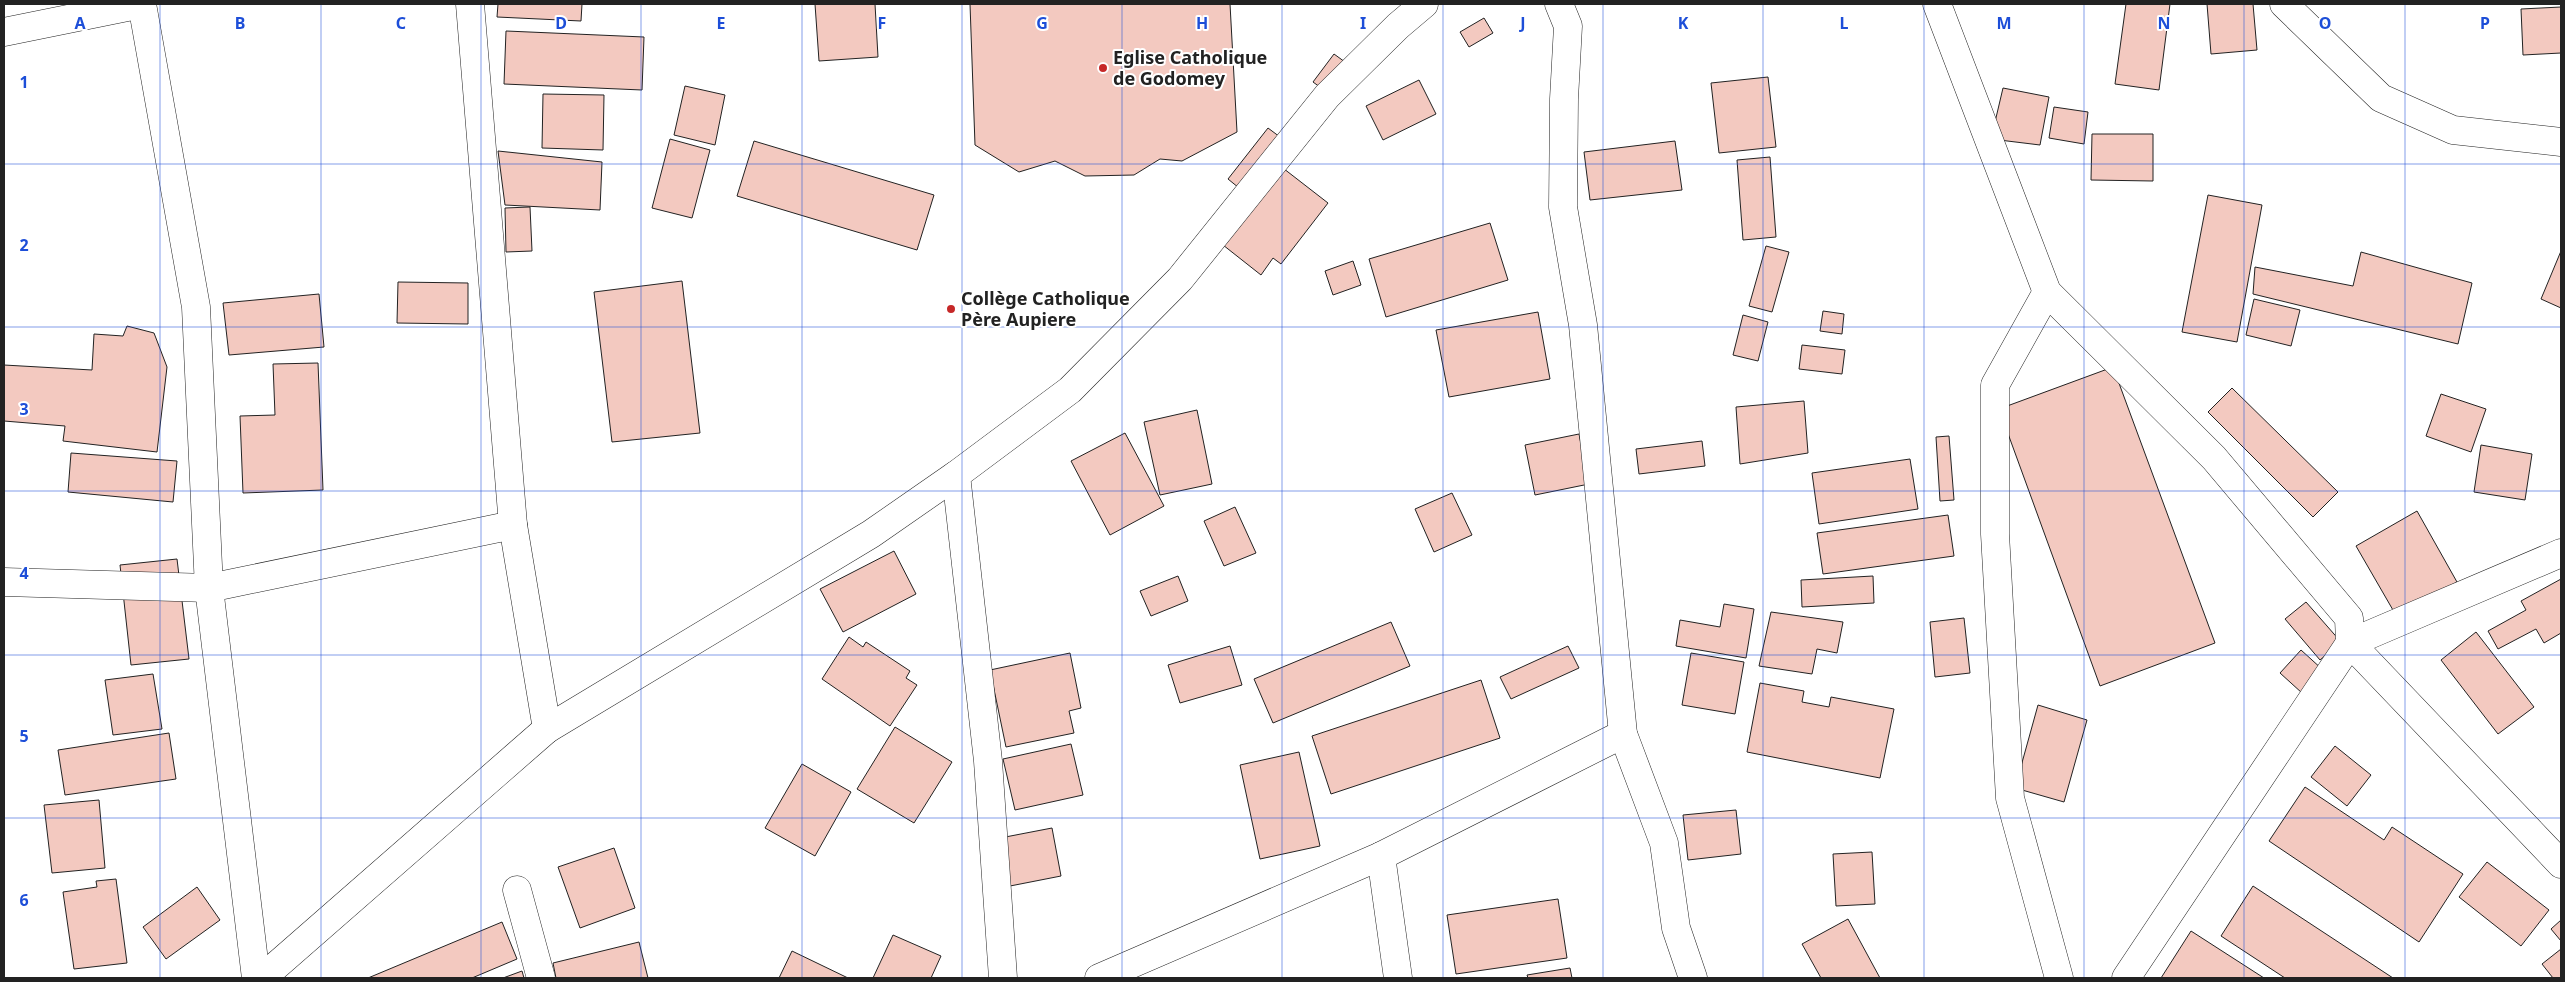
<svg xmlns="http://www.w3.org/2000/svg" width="2565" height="982" font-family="'Noto Sans',sans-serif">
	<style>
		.building { fill: #f3c9c0; stroke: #222 }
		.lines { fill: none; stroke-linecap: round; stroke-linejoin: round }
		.street-casing { stroke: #222; stroke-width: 29 }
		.street { stroke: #fff; stroke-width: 28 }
		.grid { fill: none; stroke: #1d4ed8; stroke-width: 1; stroke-opacity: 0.55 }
		.poi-dot { fill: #c62828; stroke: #fff; stroke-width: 2 }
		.labels { text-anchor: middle; stroke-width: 4; stroke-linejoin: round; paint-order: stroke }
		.poi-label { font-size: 18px; font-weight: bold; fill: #222; stroke: #fff; text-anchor: start }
		.grid-label { font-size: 16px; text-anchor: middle; font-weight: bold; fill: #1d4ed8; stroke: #fff; stroke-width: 4; stroke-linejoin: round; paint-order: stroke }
	</style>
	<rect width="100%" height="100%" fill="#fff"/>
	<g class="building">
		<path d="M498 4H582L581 21 497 17Z"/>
		<path d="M815 4H875L878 57 819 61Z"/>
		<path d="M970 4H1230L1237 132 1182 161 1160 159 1134 175 1085 176 1055 161 1019 172 975 145Z"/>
		<path d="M2126 4H2170L2159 90 2115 84Z"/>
		<path d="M2207 4H2253L2257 50 2211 54Z"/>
		<path d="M2561 7V53L2523 55 2521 9Z"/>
		<path d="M1484 18 1493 33 1469 47 1460 32Z"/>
		<path d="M506 31 644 37 642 90 504 84Z"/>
		<path d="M1334 54 1345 62 1324 90 1313 82Z"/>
		<path d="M1768 77 1776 147 1719 153 1711 83Z"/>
		<path d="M1419 80 1436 114 1383 140 1366 106Z"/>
		<path d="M685 86 725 95 715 145 674 135Z"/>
		<path d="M2003 88 2049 97 2040 145 1991 139Z"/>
		<path d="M543 94 604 95 603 150 542 148Z"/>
		<path d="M2054 107 2088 112 2084 144 2049 138Z"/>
		<path d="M1268 128 1284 140 1244 192 1228 179Z"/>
		<path d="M2092 134H2153V181L2091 180Z"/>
		<path d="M670 139 710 150 692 218 652 208Z"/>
		<path d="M754 141 934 195 917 250 737 196Z"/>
		<path d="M1675 141 1682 190 1590 200 1584 152Z"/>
		<path d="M498 151 602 162 600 210 505 205Z"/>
		<path d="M1770 157 1776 237 1743 240 1737 160Z"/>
		<path d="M1279 165 1328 203 1281 264 1273 258 1261 275 1223 245Z"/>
		<path d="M2208 195 2262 205 2237 342 2182 332Z"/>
		<path d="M530 207 532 251 506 252 505 208Z"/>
		<path d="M1490 223 1508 280 1386 317 1369 259Z"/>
		<path d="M1766 246 1789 252 1772 312 1749 306Z"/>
		<path d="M2561 251V308L2541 299Z"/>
		<path d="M2361 252 2472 283 2458 344 2253 294 2255 267 2353 286Z"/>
		<path d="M1353 261 1361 285 1333 295 1325 271Z"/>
		<path d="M682 281 700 433 612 442 594 292Z"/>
		<path d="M398 282 468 283V324L397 323Z"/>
		<path d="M319 294 324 347 229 355 223 303Z"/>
		<path d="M2254 299 2300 310 2291 346 2246 335Z"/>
		<path d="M1823 311 1844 314 1842 334 1820 331Z"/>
		<path d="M1538 312 1550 379 1449 397 1436 330Z"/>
		<path d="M1743 315 1768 322 1758 361 1733 355Z"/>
		<path d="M127 326 154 333 167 367 157 452 63 441 65 426 4 421V365L92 370 94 334 123 336Z"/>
		<path d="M1802 345 1845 350 1842 374 1799 369Z"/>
		<path d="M318 363 323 490 243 493 240 416 275 415 273 364Z"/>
		<path d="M2113 367 2215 643 2100 686 1999 409Z"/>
		<path d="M2232 388 2338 492 2313 517 2208 412Z"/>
		<path d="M2441 394 2486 409 2471 452 2426 436Z"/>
		<path d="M1804 401 1808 453 1740 464 1736 407Z"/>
		<path d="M1197 410 1212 484 1160 495 1144 422Z"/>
		<path d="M1125 433 1164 506 1110 535 1071 461Z"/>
		<path d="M1579 434 1589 484 1535 495 1525 445Z"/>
		<path d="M1949 436 1954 500 1940 501 1936 437Z"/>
		<path d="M1702 441 1705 466 1639 474 1636 449Z"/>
		<path d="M2481 445 2532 454 2525 500 2474 492Z"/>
		<path d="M71 453 177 461 173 502 68 492Z"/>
		<path d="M1910 459 1918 509 1819 524 1812 473Z"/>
		<path d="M1452 493 1472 535 1434 552 1415 509Z"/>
		<path d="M1235 507 1256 553 1224 566 1204 521Z"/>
		<path d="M2417 511 2457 582 2397 617 2356 546Z"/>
		<path d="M1948 515 1954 556 1823 574 1817 533Z"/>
		<path d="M894 551 916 594 843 632 820 589Z"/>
		<path d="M177 559 189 659 131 665 120 565Z"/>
		<path d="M1178 576 1188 601 1151 616 1140 591Z"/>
		<path d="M1873 576 1874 603 1802 607 1801 580Z"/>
		<path d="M2561 579V633L2544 643 2536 629 2498 649 2488 631 2526 610 2521 601Z"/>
		<path d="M2306 602 2341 642 2320 660 2285 619Z"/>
		<path d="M1724 604 1754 609 1746 658 1676 646 1680 620 1720 627Z"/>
		<path d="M1771 612 1843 622 1837 653 1817 649 1812 674 1759 666Z"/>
		<path d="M1964 618 1970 673 1935 677 1930 622Z"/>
		<path d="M1391 622 1410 666 1273 723 1254 679Z"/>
		<path d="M2476 632 2534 707 2498 734 2441 660Z"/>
		<path d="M849 637 863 647 866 642 910 671 906 678 917 685 890 726 822 679Z"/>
		<path d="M1230 646 1242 685 1180 703 1168 665Z"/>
		<path d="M1568 646 1579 668 1511 699 1500 677Z"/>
		<path d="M2301 650 2323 670 2302 693 2280 673Z"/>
		<path d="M1070 653 1081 708 1069 711 1074 733 1006 747 990 670Z"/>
		<path d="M1691 653 1744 662 1735 714 1682 705Z"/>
		<path d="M153 674 162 729 113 735 105 680Z"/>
		<path d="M1481 680 1500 738 1331 794 1312 736Z"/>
		<path d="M1760 683 1804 691 1802 702 1829 707 1831 697 1894 709 1880 778 1747 752Z"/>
		<path d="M2038 705 2087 720 2064 802 2015 788Z"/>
		<path d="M895 727 952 762 914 823 857 789Z"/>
		<path d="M169 733 176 779 65 795 58 750Z"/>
		<path d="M1071 744 1083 795 1015 810 1003 759Z"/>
		<path d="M2335 746 2371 775 2347 806 2311 777Z"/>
		<path d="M1299 752 1320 846 1260 859 1240 765Z"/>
		<path d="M802 764 851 792 815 856 765 828Z"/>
		<path d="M2305 787 2384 840 2392 827 2463 874 2419 942 2269 841Z"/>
		<path d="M99 800 105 868 52 873 44 805Z"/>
		<path d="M1736 810 1741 854 1688 860 1683 815Z"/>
		<path d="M1052 828 1061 876 1005 887 995 839Z"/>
		<path d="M614 848 635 908 580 928 558 867Z"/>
		<path d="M1872 852 1875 904 1836 906 1833 854Z"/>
		<path d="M2487 862 2549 910 2521 946 2459 897Z"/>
		<path d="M116 879 127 963 74 969 63 892 97 887 96 881Z"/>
		<path d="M2253 886 2393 978H2285L2221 936Z"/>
		<path d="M197 887 220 920 166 959 143 927Z"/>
		<path d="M1558 899 1567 958 1456 974 1447 915Z"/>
		<path d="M1848 919 1880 978H1821L1802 944Z"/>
		<path d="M2561 920V941L2551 929Z"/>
		<path d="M502 922 517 959 472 978H368Z"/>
		<path d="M2191 931 2264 978H2161Z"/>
		<path d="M893 935 941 956 931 978H873Z"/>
		<path d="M639 942 648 978H556L553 963Z"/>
		<path d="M2561 949V978H2553L2542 964Z"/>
		<path d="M792 951 848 978H779Z"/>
		<path d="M1570 968 1572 978H1528L1527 975Z"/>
		<path d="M522 971 524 978H503Z"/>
	</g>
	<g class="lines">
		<g class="street-casing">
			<g id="street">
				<path d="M142 4 196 307 209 588 256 978"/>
				<path d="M470 4 513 525"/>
				<path d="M1559 4 1568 26 1564 99 1563 207 1583 325 1623 734 1664 843 1676 928 1693 978"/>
				<path d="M1937 4 2047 292 2214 458 2349 618 2350 643 2561 864"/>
				<path d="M2284 4 2381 98 2453 130 2561 142"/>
				<path d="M4 32 142 4"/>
				<path d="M2047 292 1995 385V534L2010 798 2059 978"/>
				<path d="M4 582 209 588 513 525 547 729"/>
				<path d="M517 890 541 978"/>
				<path d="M262 978 547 729 871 534 956 475"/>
				<path d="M1003 978 988 761 956 475 1070 390 1180 279 1327 96 1398 26 1424 4"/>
				<path d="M1099 978 1381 856"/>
				<path d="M1398 978 1381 856 1623 734"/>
				<path d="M2126 978 2350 643 2561 553"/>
			</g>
		</g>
		<use href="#street" class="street"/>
	</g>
	<path class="grid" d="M160 4V978M321 4V978M481 4V978M641 4V978M802 4V978M962 4V978M1122 4V978M1282 4V978M1443 4V978M1603 4V978M1763 4V978M1924 4V978M2084 4V978M2244 4V978M2405 4V978M4 164H2561M4 327H2561M4 491H2561M4 655H2561M4 818H2561"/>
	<g class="poi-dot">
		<circle cx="1103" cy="68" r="5"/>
		<circle cx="951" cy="309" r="5"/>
	</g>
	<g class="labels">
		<g class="poi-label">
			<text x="1113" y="64">Eglise Catholique<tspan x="1113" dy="21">de Godomey</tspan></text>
			<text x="961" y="305">Collège Catholique<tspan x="961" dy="21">Père Aupiere</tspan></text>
		</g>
	</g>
	<g class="grid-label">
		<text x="80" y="29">A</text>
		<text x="240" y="29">B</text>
		<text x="401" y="29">C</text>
		<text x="561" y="29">D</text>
		<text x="721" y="29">E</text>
		<text x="882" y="29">F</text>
		<text x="1042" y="29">G</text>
		<text x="1202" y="29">H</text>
		<text x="1363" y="29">I</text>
		<text x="1523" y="29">J</text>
		<text x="1683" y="29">K</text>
		<text x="1844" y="29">L</text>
		<text x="2004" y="29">M</text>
		<text x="2164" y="29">N</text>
		<text x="2325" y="29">O</text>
		<text x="2485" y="29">P</text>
		<text x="24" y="88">1</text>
		<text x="24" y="251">2</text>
		<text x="24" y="415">3</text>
		<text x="24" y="579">4</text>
		<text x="24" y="742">5</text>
		<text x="24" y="906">6</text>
	</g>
	<rect width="2565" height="982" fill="none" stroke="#222222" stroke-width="10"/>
</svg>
